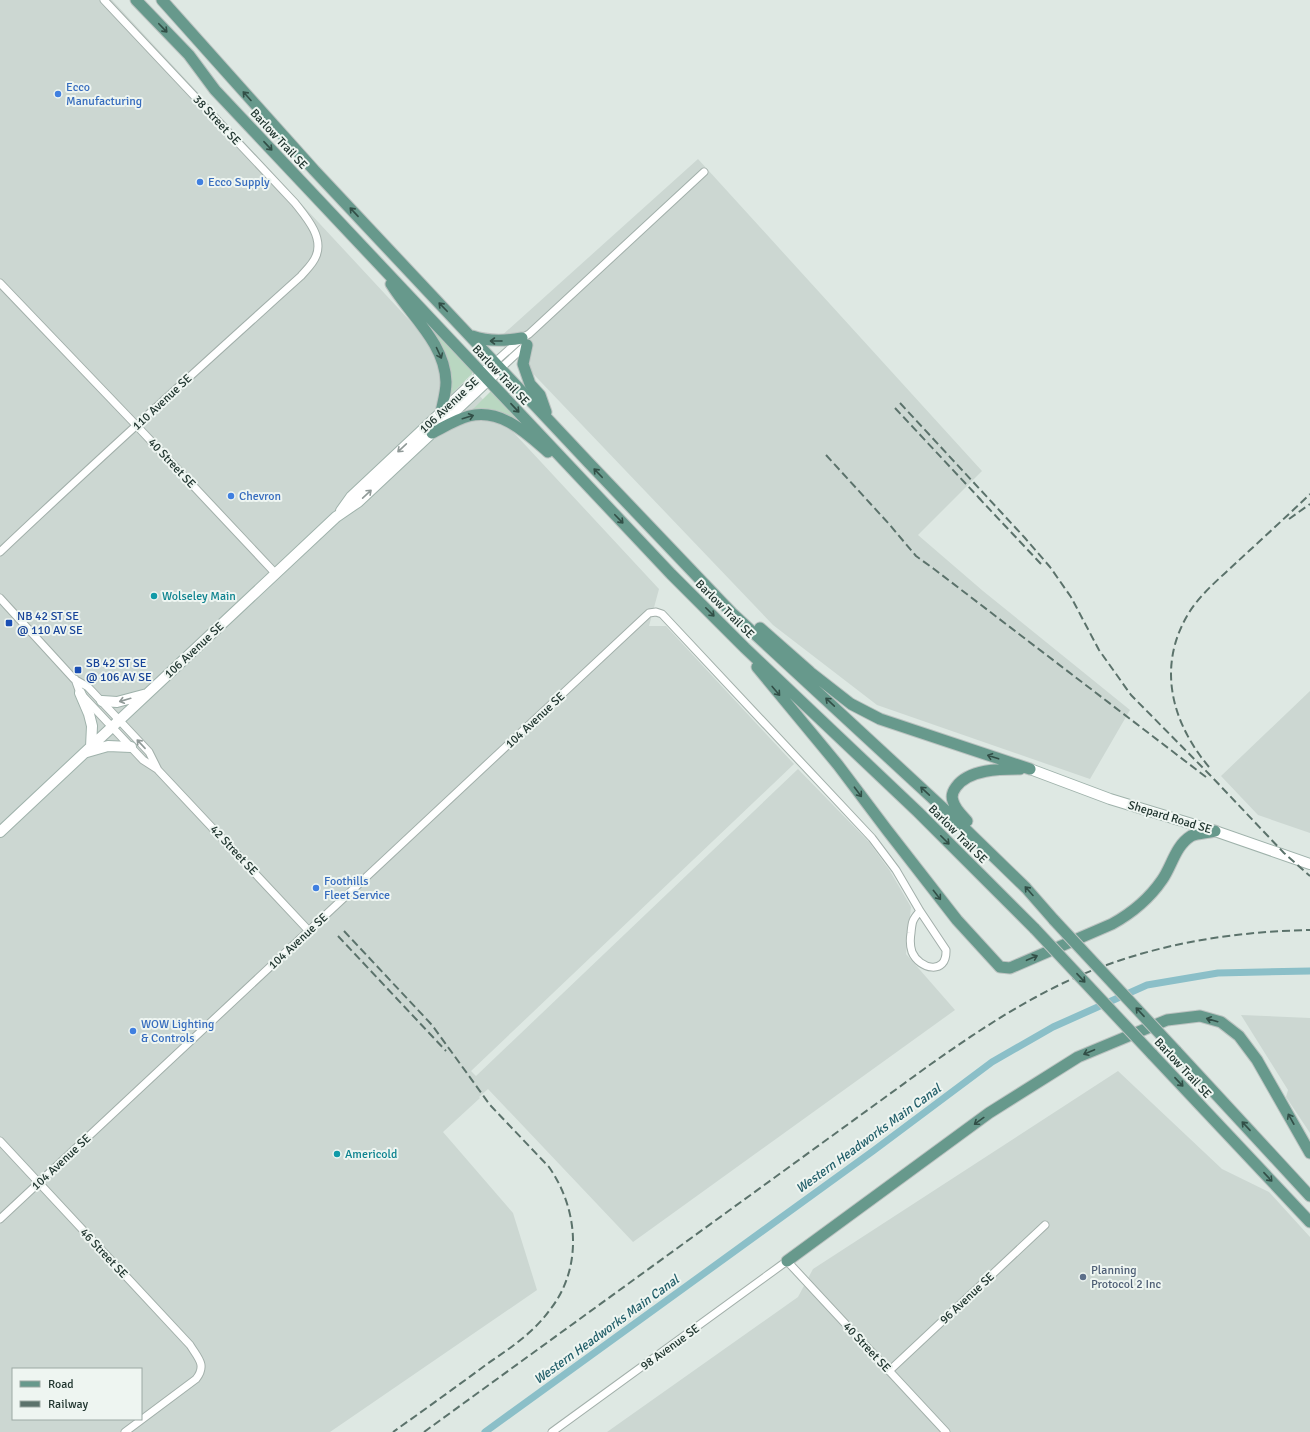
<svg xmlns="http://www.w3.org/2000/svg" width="1310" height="1432" font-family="Signika,sans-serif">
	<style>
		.built { fill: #ccd7d2; fill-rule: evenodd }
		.green { fill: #b9d7c1 }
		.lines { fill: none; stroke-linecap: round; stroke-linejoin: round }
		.canal { stroke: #8bbfc8; stroke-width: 7 }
		.street-casing { stroke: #a2afaa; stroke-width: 9 }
		.secondary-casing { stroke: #9fb2ab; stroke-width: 12 }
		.primary-casing { stroke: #bcc3c1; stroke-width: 13 }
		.street { stroke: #fff; stroke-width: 7 }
		.secondary { stroke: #fff; stroke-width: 10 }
		.primary { stroke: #67998c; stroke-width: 11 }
		.rail { stroke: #5b726b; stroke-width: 2; stroke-dasharray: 8 4; stroke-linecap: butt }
		.primary-bridge-casing { stroke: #bcc3c1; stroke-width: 13; stroke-linecap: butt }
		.primary-bridge { stroke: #67998c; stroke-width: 11 }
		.oneway { stroke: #324f47 }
		.oneway2 { stroke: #909a98 }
		.shop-dot { fill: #3f7fe0; stroke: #eef5f1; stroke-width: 1.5 }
		.culture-dot { fill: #0f9aa8; stroke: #eef5f1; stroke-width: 1.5 }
		.transit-dot { fill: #1a4fb4; stroke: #eef5f1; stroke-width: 1.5 }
		.service-dot { fill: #5c6f8a; stroke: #eef5f1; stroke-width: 1.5 }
		.labels { text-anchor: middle; stroke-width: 4; stroke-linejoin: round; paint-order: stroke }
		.shop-label { font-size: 12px; fill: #366cbe; stroke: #eef5f1; text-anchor: start }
		.street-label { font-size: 12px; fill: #213630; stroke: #eef5f1 }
		.culture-label { font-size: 12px; fill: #0d838f; stroke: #eef5f1; text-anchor: start }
		.transit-label { font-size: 12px; fill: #164399; stroke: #eef5f1; text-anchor: start }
		.service-label { font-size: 12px; fill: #4e5e75; stroke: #eef5f1; text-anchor: start }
		.water-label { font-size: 13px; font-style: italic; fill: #225f6a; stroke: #eef5f1 }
	</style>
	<rect width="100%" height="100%" fill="#dee8e3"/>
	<path class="built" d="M0,0H112L659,589L649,626H666L794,764L471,1071L476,1076L798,769L869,842L890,871L911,907L906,954L955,1010L633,1242L488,1089L479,1097L480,1098L443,1132L513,1213L537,1290L330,1432H0ZM13,1369H141V1419H13Z
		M698,159L982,471L918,535L983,591L1130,710L1090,779L877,705L773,625L499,338Z
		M1310,691V833L1258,815L1221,776Z
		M1241,1015L1310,1018V1133L1286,1097L1288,1090Z
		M1118,1071L1222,1169L1269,1192L1310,1237V1432H607L798,1297L813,1269Z"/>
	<path class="green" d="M435,331L473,370L472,374L450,395L448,394L433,333Z
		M491,391L523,421L521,424L470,412Z"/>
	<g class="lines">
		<path class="canal" d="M485,1432L873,1151L992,1062L1053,1027L1147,985L1218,973L1310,971"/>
		<defs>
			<path id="street" d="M0,283L136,425L276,574
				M495,362L522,338L529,334L704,172
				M501,368L527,344
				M0,552C99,458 200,367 301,276C306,270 313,264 316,256C324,237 306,217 295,203L104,0
				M0,598L74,679L88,687L120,721L149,752L158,770L309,931
				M75,679L80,693L143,760L157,769
				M0,1141L190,1345C198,1358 207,1365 196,1379L125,1432
				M0,1219L649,613L656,612L662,614L872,838L896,870L920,911L946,950C947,976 919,969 912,952C910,946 910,939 911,933C912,922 912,920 920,911
				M889,1371L1045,1225
				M552,1432L787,1261L946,1432"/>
			<path id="secondary" d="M341,511L351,497L495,362
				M80,693L89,714L92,726L91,747
				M102,701L117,702L147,694
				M87,752L108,746L131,747
				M1030,769L1110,799L1215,831L1310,864
				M0,832L336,517L358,502L501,368"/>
			<path id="primary" d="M136,0L189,55L215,90L671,574L745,648L918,812L1035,929
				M162,0L314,170L589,463L732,613L957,821L1026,888L1054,920
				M391,284C410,315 445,343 446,382C446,392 443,402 441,412
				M472,336C489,342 505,341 522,338
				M527,345L523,364L530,384L540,395L546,412
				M432,433C444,427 457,419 469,416C501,408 526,433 548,452
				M760,628L810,672L851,704L880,719L1030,769
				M757,667L838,765L887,830L957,920L1000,967L1010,968L1112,924C1132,913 1149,899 1162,880C1172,866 1175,846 1191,836C1197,833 1208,833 1215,831
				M967,821C962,815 955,809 953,801C951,796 953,791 956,787C969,769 1000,769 1020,769
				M1176,1051L1310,1196
				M1152,1054L1310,1222
				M787,1261L989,1113L1078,1057L1167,1020L1200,1016L1221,1022L1239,1036L1257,1060L1310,1153"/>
		</defs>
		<use href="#street" class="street-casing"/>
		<use href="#secondary" class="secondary-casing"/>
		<use href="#primary" class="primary-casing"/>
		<use href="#street" class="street"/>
		<use href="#secondary" class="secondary"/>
		<use href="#primary" class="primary"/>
		<path class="rail" d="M900,403L1025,538L1050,567L1071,597L1099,650L1131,695L1210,775L1284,853L1310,876
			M895,408L981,500
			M826,455L889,524L916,556L934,569L1206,777
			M978,497L1041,564
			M1289,519L1310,504
			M1209,767C1172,723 1157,668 1187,616C1199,595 1219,579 1237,562C1261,540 1286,517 1310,494
			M344,931L432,1025L490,1105L549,1167C579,1210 583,1269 549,1311C533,1333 509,1349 487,1364C456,1387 424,1410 393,1432
			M338,936L446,1051
			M424,1432L931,1064C965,1040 999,1017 1036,997C1121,950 1214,932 1310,930"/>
		<defs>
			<path id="primary-bridge" d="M1054,920L1176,1051
				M1035,929L1152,1054"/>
		</defs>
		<use href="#primary-bridge" class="primary-bridge-casing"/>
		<use href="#primary-bridge" class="primary-bridge"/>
	</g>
	<defs><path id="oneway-shaft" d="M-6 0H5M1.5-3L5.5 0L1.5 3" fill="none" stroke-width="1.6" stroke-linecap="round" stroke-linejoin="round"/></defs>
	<g class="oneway">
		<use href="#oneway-shaft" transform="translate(163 28) rotate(46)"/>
		<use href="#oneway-shaft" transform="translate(247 96) rotate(-132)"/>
		<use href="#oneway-shaft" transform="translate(268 146) rotate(47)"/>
		<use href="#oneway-shaft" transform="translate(354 212) rotate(-133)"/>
		<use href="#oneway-shaft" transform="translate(443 307) rotate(-134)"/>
		<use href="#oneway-shaft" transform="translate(496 341) rotate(-180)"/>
		<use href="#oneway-shaft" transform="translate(439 353) rotate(65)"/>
		<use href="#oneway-shaft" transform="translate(515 408) rotate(47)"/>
		<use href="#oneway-shaft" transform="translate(468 417) rotate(-17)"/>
		<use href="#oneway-shaft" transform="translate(598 473) rotate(-134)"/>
		<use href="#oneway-shaft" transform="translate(619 519) rotate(46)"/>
		<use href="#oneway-shaft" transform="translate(710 612) rotate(45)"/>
		<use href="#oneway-shaft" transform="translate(776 691) rotate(50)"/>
		<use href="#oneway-shaft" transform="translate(830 702) rotate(-137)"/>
		<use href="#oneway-shaft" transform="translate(993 757) rotate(-162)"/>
		<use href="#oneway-shaft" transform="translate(925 791) rotate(-137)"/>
		<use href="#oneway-shaft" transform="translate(858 792) rotate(53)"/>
		<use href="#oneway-shaft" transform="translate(945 840) rotate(45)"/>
		<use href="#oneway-shaft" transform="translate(1029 891) rotate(-132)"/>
		<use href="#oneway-shaft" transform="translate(937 895) rotate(52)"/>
		<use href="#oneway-shaft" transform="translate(1032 958) rotate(-23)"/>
		<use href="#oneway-shaft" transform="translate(1081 978) rotate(47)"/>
		<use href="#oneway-shaft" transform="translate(1140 1012) rotate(-133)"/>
		<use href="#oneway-shaft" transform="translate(1212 1020) rotate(-164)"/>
		<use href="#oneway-shaft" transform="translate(1089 1052) rotate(157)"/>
		<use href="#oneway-shaft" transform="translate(1179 1082) rotate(47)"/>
		<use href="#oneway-shaft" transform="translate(1291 1119) rotate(-119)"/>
		<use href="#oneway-shaft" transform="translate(979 1121) rotate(144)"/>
		<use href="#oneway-shaft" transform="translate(1246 1126) rotate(-133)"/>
		<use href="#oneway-shaft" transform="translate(1268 1177) rotate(47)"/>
	</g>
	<g class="oneway2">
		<use href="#oneway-shaft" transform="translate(402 448) rotate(137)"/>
		<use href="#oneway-shaft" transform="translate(367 494) rotate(-43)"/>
		<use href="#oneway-shaft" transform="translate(125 700) rotate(164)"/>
		<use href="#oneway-shaft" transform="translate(141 744) rotate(-133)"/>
	</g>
	<g class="shop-dot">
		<circle cx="58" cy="94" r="4"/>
		<circle cx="200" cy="182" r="4"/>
		<circle cx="231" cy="496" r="4"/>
		<circle cx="316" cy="888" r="4"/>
		<circle cx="133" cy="1031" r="4"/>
	</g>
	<g class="culture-dot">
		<circle cx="154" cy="596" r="4"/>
		<circle cx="337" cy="1154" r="4"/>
	</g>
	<g class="transit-dot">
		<rect x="5" y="619" width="8" height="8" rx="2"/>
		<rect x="74" y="666" width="8" height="8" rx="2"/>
	</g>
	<circle class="service-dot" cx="1083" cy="1277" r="4"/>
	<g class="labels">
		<g class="shop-label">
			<text x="66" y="91">Ecco<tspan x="66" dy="14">Manufacturing</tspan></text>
			<text x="208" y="186">Ecco Supply</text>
			<text x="239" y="500">Chevron</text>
			<text x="324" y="885">Foothills<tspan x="324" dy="14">Fleet Service</tspan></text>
			<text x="141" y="1028">WOW Lighting<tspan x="141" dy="14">&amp; Controls</tspan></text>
		</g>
		<g class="street-label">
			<text transform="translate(217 120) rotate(47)" y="4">38 Street SE</text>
			<text transform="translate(279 139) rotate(47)" y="4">Barlow Trail SE</text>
			<text transform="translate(501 375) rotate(47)" y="4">Barlow Trail SE</text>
			<text transform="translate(162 402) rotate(-43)" y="4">110 Avenue SE</text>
			<text transform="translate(449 405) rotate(-43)" y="4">106 Avenue SE</text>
			<text transform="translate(172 463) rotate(47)" y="4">40 Street SE</text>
			<text transform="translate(725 609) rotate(45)" y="4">Barlow Trail SE</text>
			<text transform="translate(194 650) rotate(-43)" y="4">106 Avenue SE</text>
			<text transform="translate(535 720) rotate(-43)" y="4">104 Avenue SE</text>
			<text transform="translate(1170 817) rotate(17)" y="4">Shepard Road SE</text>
			<text transform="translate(958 834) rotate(45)" y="4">Barlow Trail SE</text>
			<text transform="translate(234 850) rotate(47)" y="4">42 Street SE</text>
			<text transform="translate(298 941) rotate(-43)" y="4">104 Avenue SE</text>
			<text transform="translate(1183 1068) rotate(47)" y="4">Barlow Trail SE</text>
			<text transform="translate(61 1162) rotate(-43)" y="4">104 Avenue SE</text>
			<text transform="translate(104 1253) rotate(47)" y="4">46 Street SE</text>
			<text transform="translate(967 1298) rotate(-43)" y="4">96 Avenue SE</text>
			<text transform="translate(670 1347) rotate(-36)" y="4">98 Avenue SE</text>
			<text transform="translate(867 1347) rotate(47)" y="4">40 Street SE</text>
		</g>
		<g class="culture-label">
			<text x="162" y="600">Wolseley Main</text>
			<text x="345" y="1158">Americold</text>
		</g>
		<g class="transit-label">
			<text x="17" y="620">NB 42 ST SE<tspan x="17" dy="14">@ 110 AV SE</tspan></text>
			<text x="86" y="667">SB 42 ST SE<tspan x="86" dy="14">@ 106 AV SE</tspan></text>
		</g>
		<g class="service-label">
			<text x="1091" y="1274">Planning<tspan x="1091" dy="14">Protocol 2 Inc</tspan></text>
		</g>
		<g class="water-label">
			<text transform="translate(868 1138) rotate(-36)" y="5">Western Headworks Main Canal</text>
			<text transform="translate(606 1329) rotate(-36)" y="5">Western Headworks Main Canal</text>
		</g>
	</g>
	<rect x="12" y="1368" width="130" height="52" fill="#eef5f1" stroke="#9ca9a4"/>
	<rect x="20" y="1381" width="20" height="6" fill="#67998c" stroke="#9ca9a4"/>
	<text x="48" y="1388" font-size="12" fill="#213630">Road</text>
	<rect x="20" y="1401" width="20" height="6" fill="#5b726b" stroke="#9ca9a4"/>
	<text x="48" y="1408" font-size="12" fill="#213630">Railway</text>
</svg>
